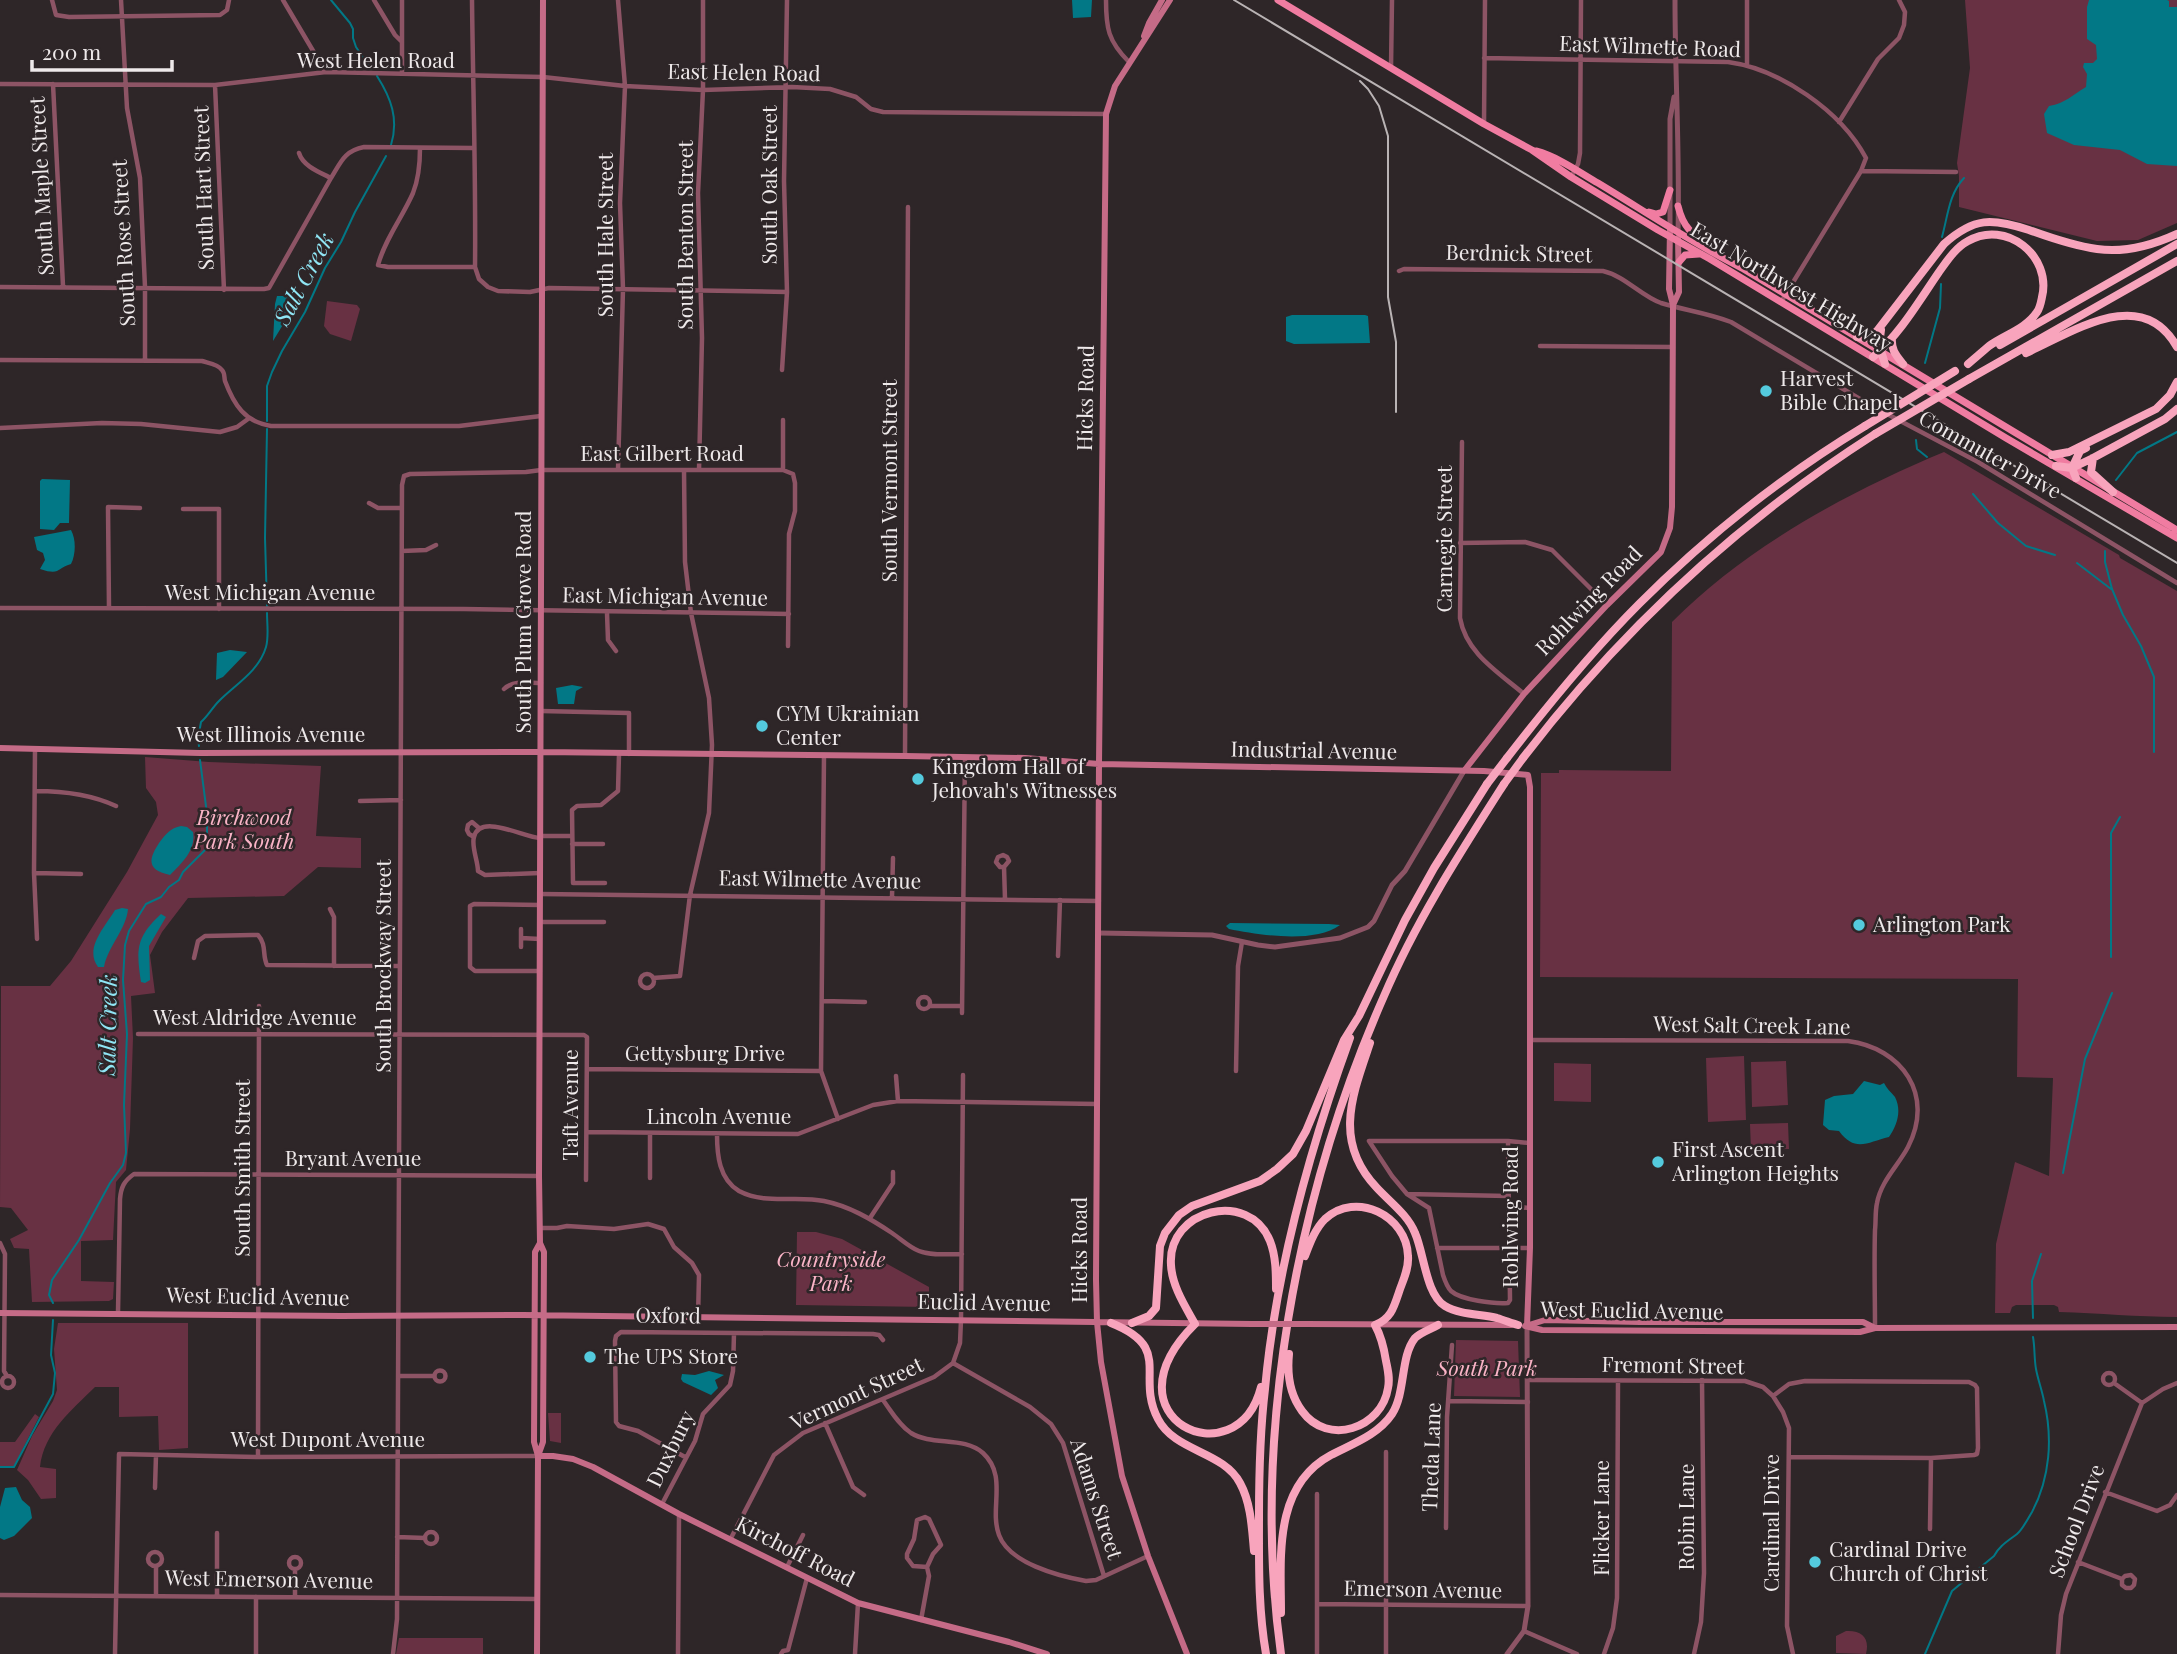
<svg xmlns="http://www.w3.org/2000/svg" width="2177" height="1654" font-family="'Playfair Display',serif">
	<style>
		.green { fill: #683143 }
		.water { fill: #027886 }
		.lines { fill: none; stroke-linecap: round; stroke-linejoin: round }
		.stream { stroke: #027886; stroke-width: 2 }
		.minor { stroke: #8d5465; stroke-width: 4.5 }
		.tertiary { stroke: #8d5465; stroke-width: 5 }
		.secondary { stroke: #c56b87; stroke-width: 6 }
		.primary { stroke: #f07ca1; stroke-width: 7 }
		.motorway { stroke: #f8a4bc; stroke-width: 8 }
		.rail { stroke: #b9b3b4; stroke-width: 2 }
		.secondary-bridge { stroke: #c56b87; stroke-width: 6 }
		.motorway-bridge { stroke: #f8a4bc; stroke-width: 8 }
		.poi-dot { fill: #54cadd; stroke: #2e2628; stroke-width: 2.5 }
		.labels { text-anchor: middle; stroke-width: 5; stroke-linejoin: round; paint-order: stroke }
		.street-label { font-size: 21px; fill: #eee9ea; stroke: #2e2628 }
		.poi-label { font-size: 21px; fill: #eee9ea; stroke: #2e2628; text-anchor: start }
		.park-label { font-size: 21px; font-style: italic; fill: #fbb4c7; stroke: #2e2628 }
		.water-label { font-size: 23px; font-style: italic; fill: #90e6f5; stroke: #2e2628 }
	</style>
	<rect width="100%" height="100%" fill="#2e2628"/>
	<path class="green" d="M1965,0H2177V223L2138,240L2097,241L1959,207V176L1957,163L1970,68Z
		M327,301L357,305L360,309L351,341L330,334L324,326Z
		M1944,452L2119,555L2120,558L2177,591V1317C2138,1317 2099,1313 2059,1312L2058,1307L2054,1305H2016L2012,1307L2010,1313H1995L1996,1244L2015,1162L2049,1176L2053,1078L2017,1077L2018,979L1540,977L1541,773H1559V770L1671,771L1672,622C1746,547 1848,492 1944,452Z
		M145,757L209,762L321,766L316,836L361,838V868L318,867L284,896L188,898L162,932L150,955L155,993L131,996L133,1038L130,1129L126,1170L116,1182L113,1240L81,1241V1281L114,1282L113,1299L109,1301L32,1302L29,1249L14,1248L10,1239L28,1230L11,1208L0,1207L1,986H50L71,961L127,872L158,815L156,802L146,788Z
		M1744,1056L1746,1120L1708,1122L1706,1058Z
		M1786,1061L1788,1105L1752,1107L1751,1062Z
		M1554,1063L1591,1064V1102L1554,1101Z
		M1788,1123L1789,1149L1751,1150L1750,1124Z
		M797,1232H816L842,1239L929,1287V1307L796,1305Z
		M58,1323H188V1448L159,1450L158,1416L119,1417V1387H95C72,1410 44,1432 40,1467L56,1469V1498L41,1499L28,1480L17,1470L32,1436L53,1401L57,1390L54,1349Z
		M1456,1340L1518,1341L1520,1397L1454,1396Z
		M548,1413H561V1443L550,1441Z
		M35,1414L39,1417L14,1466H0V1442H15Z
		M1846,1631C1862,1630 1870,1638 1866,1654L1836,1653V1636Z
		M399,1638H483V1654H396Z"/>
	<path class="water" d="M1072,0H1092L1091,17L1073,18Z
		M2089,0H2167L2169,1V7H2177V166L2147,164L2120,150L2074,145L2047,133L2044,114L2049,106C2066,103 2072,95 2086,87L2087,74L2083,67L2084,63H2093L2097,59L2096,45L2087,39V7Z
		M277,296H294L284,323L273,341L275,304Z
		M1292,315H1365L1368,316L1370,343L1294,344L1286,341V317Z
		M42,479L70,480L69,523H60L54,530L40,529V481Z
		M71,530C76,539 76,554 71,564C56,568 61,576 40,569L45,560L43,553L37,550L34,537Z
		M230,650L247,652L223,677L216,680L217,653Z
		M572,685L583,687L576,691L574,704H558L556,688Z
		M181,826L187,827L193,832C196,850 182,863 170,875C147,870 148,860 159,843C166,834 170,828 181,826Z
		M122,908L128,909C126,930 108,946 104,967H98C84,948 105,927 115,910Z
		M161,914L166,917L149,946L150,980L145,983L141,982C136,950 136,937 161,914Z
		M1230,923L1329,924L1340,925C1314,944 1259,935 1229,929L1226,926Z
		M1864,1081L1880,1085L1884,1083C1887,1089 1891,1092 1895,1097C1902,1111 1897,1125 1889,1137C1868,1142 1855,1153 1839,1131L1829,1130L1823,1125L1825,1100L1834,1096L1853,1094Z
		M709,1371L724,1375L715,1380L718,1388L711,1395L683,1382L681,1379L682,1374L695,1375Z
		M16,1487L22,1500L30,1507L32,1518L14,1536L4,1540L0,1538V1507L5,1488Z"/>
	<g class="lines">
		<path class="stream" d="M331,0L350,23L353,29V38L356,47L371,69
			M377,76C391,98 399,119 391,145
			M1942,237C1948,215 1949,194 1964,178
			M1925,363L1940,308L1941,284
			M267,421V386L272,372L282,351L305,312L325,268L341,242L355,212L386,156
			M267,429L265,538L267,606
			M1916,440L1917,449L1927,457
			M2116,480L2137,453L2177,432
			M1973,494L1998,523L2026,546L2055,555
			M2105,551V562L2112,589L2123,615L2141,646L2154,677V752
			M2077,563L2111,589
			M199,746L198,739L201,722C208,716 212,708 219,701C236,684 259,671 266,647C269,637 267,624 267,613
			M2111,957V833L2120,817
			M2063,1173L2085,1059L2112,993
			M53,1303L49,1295L52,1280L79,1240L110,1183L123,1165L126,1153L124,1105L127,1034L123,980L125,945L129,931L146,904L161,897L169,887L179,880L183,872L207,848V814L200,760
			M2033,1318L2032,1281L2041,1254
			M0,1467H14L53,1394L55,1373L51,1355L53,1320
			M1925,1654L1952,1591L1994,1556C1999,1546 2008,1541 2017,1534C2022,1530 2028,1519 2032,1512C2050,1478 2053,1438 2044,1401C2042,1390 2038,1380 2036,1369C2034,1358 2035,1348 2033,1337"/>
		<path class="minor" d="M52,0L56,15L69,17L220,15L227,10L229,0
			M121,0L127,108L140,178L145,287V360
			M283,0L325,71
			M374,0L395,35L402,42
			M472,0C473,89 476,178 475,267L479,279L488,287L498,291L530,292L549,288L787,292
			M1106,0C1106,28 1108,41 1129,62
			M1747,0V65
			M1484,58L1728,62C1780,69 1841,111 1866,158L1861,171L1781,302
			M1391,68L1392,0
			M402,73V0
			M0,84L215,85L326,72L543,77L625,86L703,90L792,87L830,89L856,97L871,109L883,112L1106,114
			M53,84L63,286
			M215,85L224,290
			M1839,122L1878,59L1899,38L1904,25L1905,12L1899,0
			M1484,124L1485,0
			M420,148C420,164 419,178 413,193C402,218 385,239 378,265L388,267H475
			M299,153C303,166 319,172 331,178
			M1861,171L1956,172
			M1571,177L1578,164L1580,153L1581,0
			M1399,271L1404,269L1603,271C1625,276 1641,296 1661,303C1684,310 1708,313 1731,322L1870,405L1978,462L2177,583
			M0,287L264,289L269,288L331,178C341,162 344,151 364,147L473,148
			M1540,346L1673,347
			M0,360L202,361C208,363 218,364 222,370C225,373 224,377 225,381C234,405 245,422 271,426H459L541,416
			M782,370L787,292L784,181L787,0
			M783,420V470L793,474L795,483V511L789,534L788,646
			M0,428L102,423L141,424L220,432L237,427L248,419
			M1462,442L1460,618C1466,653 1498,672 1524,694
			M618,470L623,289L620,203L625,86L618,0
			M699,470L702,338L698,193L703,90V0
			M369,503L378,508H402
			M183,509H219V609
			M1460,543L1525,542L1552,550L1607,605
			M402,551L426,550L436,545
			M0,608L464,609L789,614
			M109,608L108,507L140,508
			M607,613L608,640L616,651
			M504,689C513,680 528,683 541,683
			M541,711L629,713V754
			M35,749L34,873L37,939
			M824,755L821,1071L838,1119
			M905,756L908,207
			M36,791C64,791 90,794 116,806
			M360,801L401,800
			M540,836H572
			M474,837L469,834L467,830L468,825L472,822L479,828
			M572,844H603
			M1004,867H1000L996,862L998,857L1003,855L1007,857L1009,861L1004,867L1005,899
			M34,873L81,874
			M540,873L485,875L478,871C478,861 471,846 474,837C480,813 523,837 540,838
			M605,883H573L572,810L577,806L601,805L618,791L619,754
			M540,894L1099,901
			M892,897L893,858
			M540,905L474,904L470,906V967L475,971H540
			M330,909L334,917V966
			M540,922H604
			M521,929V938L540,939
			M521,938V947
			M1058,956L1060,900
			M194,958L198,941L205,936L252,935H258C267,945 262,955 267,965L399,966
			M640 981a7 7 0 1 1 14 0a7 7 0 1 1-14 0Z
			M653,978L680,976L690,895L709,813L712,745L709,698L691,613L685,562L684,470
			M918 1003a6 6 0 1 1 12 0a6 6 0 1 1-12 0Z
			M823,1001L865,1002
			M930,1006H962
			M962,1013L965,757
			M138,1034L584,1035L587,1037L586,1180
			M1530,1040L1848,1041C1902,1048 1935,1095 1908,1147C1898,1166 1881,1181 1877,1203C1875,1212 1876,1222 1875,1230C1874,1263 1875,1295 1875,1328
			M587,1069L821,1071
			M1236,1071L1238,966L1242,942
			M896,1076L898,1101
			M587,1132L798,1134L873,1105L898,1101L1097,1104
			M717,1134C717,1155 719,1179 739,1191C765,1205 797,1195 824,1201C849,1206 871,1219 892,1233C901,1239 909,1247 919,1251C932,1256 948,1254 962,1254
			M1369,1141L1392,1176L1407,1194L1508,1196
			M1370,1141H1508L1529,1143
			M650,1178V1133
			M1407,1194L1429,1208L1443,1275C1445,1281 1447,1287 1451,1291C1461,1300 1494,1304 1508,1303L1510,1300L1508,1141
			M1509,1206L1530,1208
			M870,1218L893,1183V1172
			M540,1228H557L567,1226L614,1229L648,1224L664,1229L674,1247L692,1263L699,1275L698,1318
			M0,1243L5,1254L4,1371L7,1376
			M1437,1248H1530
			M118,1313L120,1199C121,1187 124,1181 134,1174L539,1176
			M953,1363L1030,1407L1051,1424L1063,1443L1104,1576
			M434.5 1376a5.5 5.5 0 1 1 11 0a5.5 5.5 0 1 1-11 0Z
			M2103 1379a6 6 0 1 1 12 0a6 6 0 1 1-12 0Z
			M2 1382a6 6 0 1 1 12 0a6 6 0 1 1-12 0Z
			M398,1376H434
			M1528,1380L1745,1381L1763,1387L1773,1396L1789,1384L1805,1381L1969,1382L1975,1385L1977,1388L1978,1448L1977,1454L1974,1455L1931,1458L1789,1457
			M2114,1383L2142,1403
			M1773,1396L1783,1412L1789,1428L1787,1626L1793,1654
			M883,1400C891,1411 899,1425 911,1433C932,1446 964,1436 983,1453C1008,1476 989,1508 999,1535C1009,1563 1058,1576 1086,1581L1096,1580L1148,1556
			M1450,1401L1528,1402
			M825,1423L853,1487L864,1495
			M258,1456L259,1006
			M685,1457L638,1431L619,1426L616,1422L615,1341L616,1336L621,1332L873,1334L879,1335L883,1340
			M155,1488L156,1455
			M2105,1492L2157,1511L2170,1505L2177,1495
			M662,1504L695,1441L703,1414L730,1385L733,1371L734,1333
			M1446,1528L1447,1417L1452,1345
			M1930,1529L1931,1458
			M425 1538a6 6 0 1 1 12 0a6 6 0 1 1-12 0Z
			M397,1537L425,1538
			M731,1538L774,1455L803,1433L934,1377L953,1363L960,1343L961,1320L963,1075
			M148 1559a7 7 0 1 1 14 0a7 7 0 1 1-14 0Z
			M289 1563a6 6 0 1 1 12 0a6 6 0 1 1-12 0Z
			M2078,1562L2122,1579L2125,1576L2131,1575L2135,1579L2134,1585L2131,1588H2126L2122,1585V1579
			M787,1567L803,1535
			M295,1569V1597
			M0,1595L537,1599
			M156,1595V1566
			M217,1596V1533
			M1317,1604L1528,1606
			M921,1620L929,1576L927,1567L933,1554L941,1545L929,1519L925,1517L917,1520L914,1539L907,1554V1558L913,1566L927,1567
			M1524,1631L1577,1654
			M115,1654L119,1454L258,1457L538,1456
			M256,1654V1597
			M393,1654L397,1619L402,485L404,476L410,474L526,472L541,470H783
			M678,1654L679,1515
			M781,1654L783,1651L788,1650L807,1578
			M855,1654L858,1603
			M1317,1654V1494
			M1386,1654V1452
			M1604,1654L1613,1628L1617,1598L1618,1381
			M1694,1654L1701,1622L1704,1573L1702,1380
			M2058,1654L2061,1615L2066,1594L2142,1403L2163,1389L2177,1383"/>
		<path class="tertiary" d="M1675,0C1675,78 1680,155 1678,233
			M1670,228V119L1674,97
			M1099,933L1212,935L1258,945L1275,947L1340,938L1368,927L1374,921L1392,885L1405,871L1464,771
			M1507,1654L1524,1631L1528,1606L1527,1326"/>
		<path class="secondary" d="M1170,0L1115,86L1106,114L1099,764L1096,1280L1097,1322L1101,1362L1122,1476L1148,1556L1187,1654
			M1144,36L1149,23L1162,0
			M1673,305L1679,292L1678,238
			M0,748L200,753L542,752L905,756L1025,758L1099,764L1484,771L1528,775L1530,787V1248L1527,1326
			M1464,771L1524,694L1607,605L1661,552L1670,528L1672,507L1673,305L1669,289L1670,228
			M0,1313L341,1316L523,1315L1252,1324
			M1306,1324L1511,1325
			M1529,1325L1545,1320L1640,1322H1863L1875,1328
			M1525,1326L1542,1330L1860,1332L1875,1328L2177,1327
			M538,1456L543,1442L544,1252L540,1243L539,1176L543,0
			M538,1456H553L573,1459L593,1467L679,1514L858,1603L1009,1642L1047,1654
			M537,1654L538,1456L534,1442L535,1252L540,1243"/>
		<path class="primary" d="M1278,0L1484,124L1532,150L1571,177L1658,230L1710,259L2006,438L2177,538
			M1536,151C1558,157 1579,172 1598,183C1646,212 1692,243 1742,268L2177,530
			M1678,206C1683,227 1692,235 1710,245
			M1649,212L1656,214L1663,212L1670,190
			M1679,262L1685,255L1699,254"/>
		<path class="motorway" d="M1881,330L1879,345L1885,364
			M1857,337L1867,338L1877,331L1944,244C1974,217 1992,218 2029,230C2051,238 2074,246 2097,249C2124,253 2153,245 2177,234
			M1892,338C1891,350 1896,355 1903,364
			M2000,345L2177,244
			M2026,353C2073,332 2142,284 2177,347
			M1873,357C1900,334 1919,301 1939,272C1947,261 1955,248 1968,241C2006,219 2052,256 2042,297C2041,302 2040,308 2037,312C2026,329 2004,335 1989,346C1982,352 1975,358 1968,364
			M1969,379L2177,261
			M2052,455L2069,452L2156,409L2170,395L2177,382
			M2093,458L2091,472L2113,492
			M2056,466L2072,468L2093,458L2165,419L2177,409
			M2076,478L2072,468L2080,451L2086,448
			M1507,758C1548,705 1591,652 1639,604C1706,537 1784,475 1865,426
			M1523,758C1621,630 1739,521 1875,434
			M1370,1043C1352,1096 1333,1142 1377,1188C1390,1202 1408,1215 1415,1233C1424,1253 1426,1295 1445,1306C1460,1315 1481,1314 1497,1318C1504,1320 1511,1323 1518,1325
			M1111,1323C1174,1348 1135,1375 1158,1419C1175,1452 1223,1451 1240,1483C1251,1503 1252,1529 1254,1551
			M1132,1323L1149,1316L1156,1308L1160,1246L1165,1233L1179,1215L1192,1206L1260,1181L1277,1169L1293,1154L1306,1131L1344,1040L1359,1016L1405,920L1434,868L1487,784
			M1289,1354C1287,1374 1290,1395 1302,1411C1328,1447 1382,1428 1388,1388C1390,1379 1388,1370 1386,1361C1384,1348 1381,1336 1375,1325C1391,1319 1394,1307 1399,1292C1403,1280 1409,1269 1408,1256C1407,1216 1356,1190 1325,1219C1315,1229 1310,1243 1305,1256
			M1261,1387C1237,1481 1100,1418 1195,1324C1185,1306 1172,1286 1171,1265C1167,1209 1249,1189 1270,1241C1276,1256 1276,1274 1276,1289
			M1281,1613C1281,1557 1273,1486 1331,1455C1352,1444 1378,1435 1392,1414C1406,1392 1400,1357 1415,1338C1421,1332 1431,1329 1438,1325
			M1266,1654C1258,1608 1259,1563 1259,1516C1259,1474 1260,1431 1265,1389C1276,1269 1309,1151 1350,1038
			M1281,1654C1251,1437 1296,1196 1384,996C1416,921 1460,853 1504,784"/>
		<path class="rail" d="M1234,0L2177,563
			M1360,81L1368,89L1379,106L1388,136V297L1396,342V412"/>
		<path class="secondary-bridge" d="M1252,1324H1306"/>
		<path class="motorway-bridge" d="M1865,426L1955,371
			M1875,434L1969,379
			M1487,784L1507,758
			M1504,784L1523,758"/>
	</g>
	<g class="poi-dot">
		<circle cx="1766" cy="391" r="7"/>
		<circle cx="762" cy="726" r="7"/>
		<circle cx="918" cy="779" r="7"/>
		<circle cx="1859" cy="925" r="7"/>
		<circle cx="1658" cy="1162" r="7"/>
		<circle cx="590" cy="1357" r="7"/>
		<circle cx="1815" cy="1562" r="7"/>
	</g>
	<g class="labels">
		<g class="street-label">
			<text transform="translate(1650 47) rotate(2)" y="7">East Wilmette Road</text>
			<text x="376" y="68">West Helen Road</text>
			<text transform="translate(744 73) rotate(1)" y="7">East Helen Road</text>
			<text transform="translate(770 185) rotate(-90)" y="7">South Oak Street</text>
			<text transform="translate(42 186) rotate(-93)" y="7">South Maple Street</text>
			<text transform="translate(204 188) rotate(-92)" y="7">South Hart Street</text>
			<text transform="translate(606 235) rotate(-90)" y="7">South Hale Street</text>
			<text transform="translate(686 235) rotate(-90)" y="7">South Benton Street</text>
			<text transform="translate(124 243) rotate(-93)" y="7">South Rose Street</text>
			<text transform="translate(1519 254) rotate(1)" y="7">Berdnick Street</text>
			<text transform="translate(1791 287) rotate(31)" y="7">East Northwest Highway</text>
			<text transform="translate(1086 398) rotate(-89)" y="7">Hicks Road</text>
			<text x="662" y="461">East Gilbert Road</text>
			<text transform="translate(1990 455) rotate(29)" y="7">Commuter Drive</text>
			<text transform="translate(890 481) rotate(-90)" y="7">South Vermont Street</text>
			<text transform="translate(1445 539) rotate(-90)" y="7">Carnegie Street</text>
			<text x="270" y="600">West Michigan Avenue</text>
			<text transform="translate(665 597) rotate(1)" y="7">East Michigan Avenue</text>
			<text transform="translate(1589 601) rotate(-46)" y="7">Rohlwing Road</text>
			<text transform="translate(524 622) rotate(-90)" y="7">South Plum Grove Road</text>
			<text x="271" y="742">West Illinois Avenue</text>
			<text transform="translate(1314 751) rotate(1)" y="7">Industrial Avenue</text>
			<text transform="translate(820 880) rotate(1)" y="7">East Wilmette Avenue</text>
			<text transform="translate(384 966) rotate(-90)" y="7">South Brockway Street</text>
			<text x="255" y="1025">West Aldridge Avenue</text>
			<text transform="translate(1752 1026) rotate(1)" y="7">West Salt Creek Lane</text>
			<text x="705" y="1061">Gettysburg Drive</text>
			<text transform="translate(571 1105) rotate(-90)" y="7">Taft Avenue</text>
			<text x="719" y="1124">Lincoln Avenue</text>
			<text x="353" y="1166">Bryant Avenue</text>
			<text transform="translate(243 1168) rotate(-90)" y="7">South Smith Street</text>
			<text transform="translate(1511 1217) rotate(-90)" y="7">Rohlwing Road</text>
			<text transform="translate(1080 1250) rotate(-90)" y="7">Hicks Road</text>
			<text transform="translate(258 1297) rotate(1)" y="7">West Euclid Avenue</text>
			<text transform="translate(984 1303) rotate(1)" y="7">Euclid Avenue</text>
			<text transform="translate(1632 1311) rotate(1)" y="7">West Euclid Avenue</text>
			<text transform="translate(668 1316) rotate(1)" y="7">Oxford</text>
			<text transform="translate(1673 1366) rotate(1)" y="7">Fremont Street</text>
			<text transform="translate(857 1394) rotate(-25)" y="7">Vermont Street</text>
			<text x="328" y="1447">West Dupont Avenue</text>
			<text transform="translate(671 1449) rotate(-64)" y="7">Duxbury</text>
			<text transform="translate(1432 1457) rotate(-88)" y="7">Theda Lane</text>
			<text transform="translate(1096 1499) rotate(72)" y="7">Adams Street</text>
			<text transform="translate(1687 1517) rotate(-90)" y="7">Robin Lane</text>
			<text transform="translate(1602 1518) rotate(-90)" y="7">Flicker Lane</text>
			<text transform="translate(2077 1521) rotate(-69)" y="7">School Drive</text>
			<text transform="translate(1772 1523) rotate(-90)" y="7">Cardinal Drive</text>
			<text transform="translate(795 1552) rotate(27)" y="7">Kirchoff Road</text>
			<text transform="translate(269 1580) rotate(1)" y="7">West Emerson Avenue</text>
			<text transform="translate(1423 1590) rotate(1)" y="7">Emerson Avenue</text>
		</g>
		<g class="poi-label">
			<text x="1780" y="386">Harvest<tspan x="1780" dy="24">Bible Chapel</tspan></text>
			<text x="776" y="721">CYM Ukrainian<tspan x="776" dy="24">Center</tspan></text>
			<text x="932" y="774">Kingdom Hall of<tspan x="932" dy="24">Jehovah's Witnesses</tspan></text>
			<text x="1873" y="932">Arlington Park</text>
			<text x="1672" y="1157">First Ascent<tspan x="1672" dy="24">Arlington Heights</tspan></text>
			<text x="604" y="1364">The UPS Store</text>
			<text x="1829" y="1557">Cardinal Drive<tspan x="1829" dy="24">Church of Christ</tspan></text>
		</g>
		<g class="park-label">
			<text x="244" y="825">Birchwood<tspan x="244" dy="24">Park South</tspan></text>
			<text x="831" y="1267">Countryside<tspan x="831" dy="24">Park</tspan></text>
			<text x="1487" y="1376">South Park</text>
		</g>
		<g class="water-label">
			<text transform="translate(304 279) rotate(-62)" y="8">Salt Creek</text>
			<text transform="translate(108 1025) rotate(-89)" y="8">Salt Creek</text>
		</g>
	</g>
	<path d="M32 60v10h140v-10" fill="none" stroke="#eee9ea" stroke-width="3.5"/>
	<text x="42" y="60" font-size="21" fill="#eee9ea" stroke="#2e2628" stroke-width="5" paint-order="stroke">200 m</text>
</svg>
